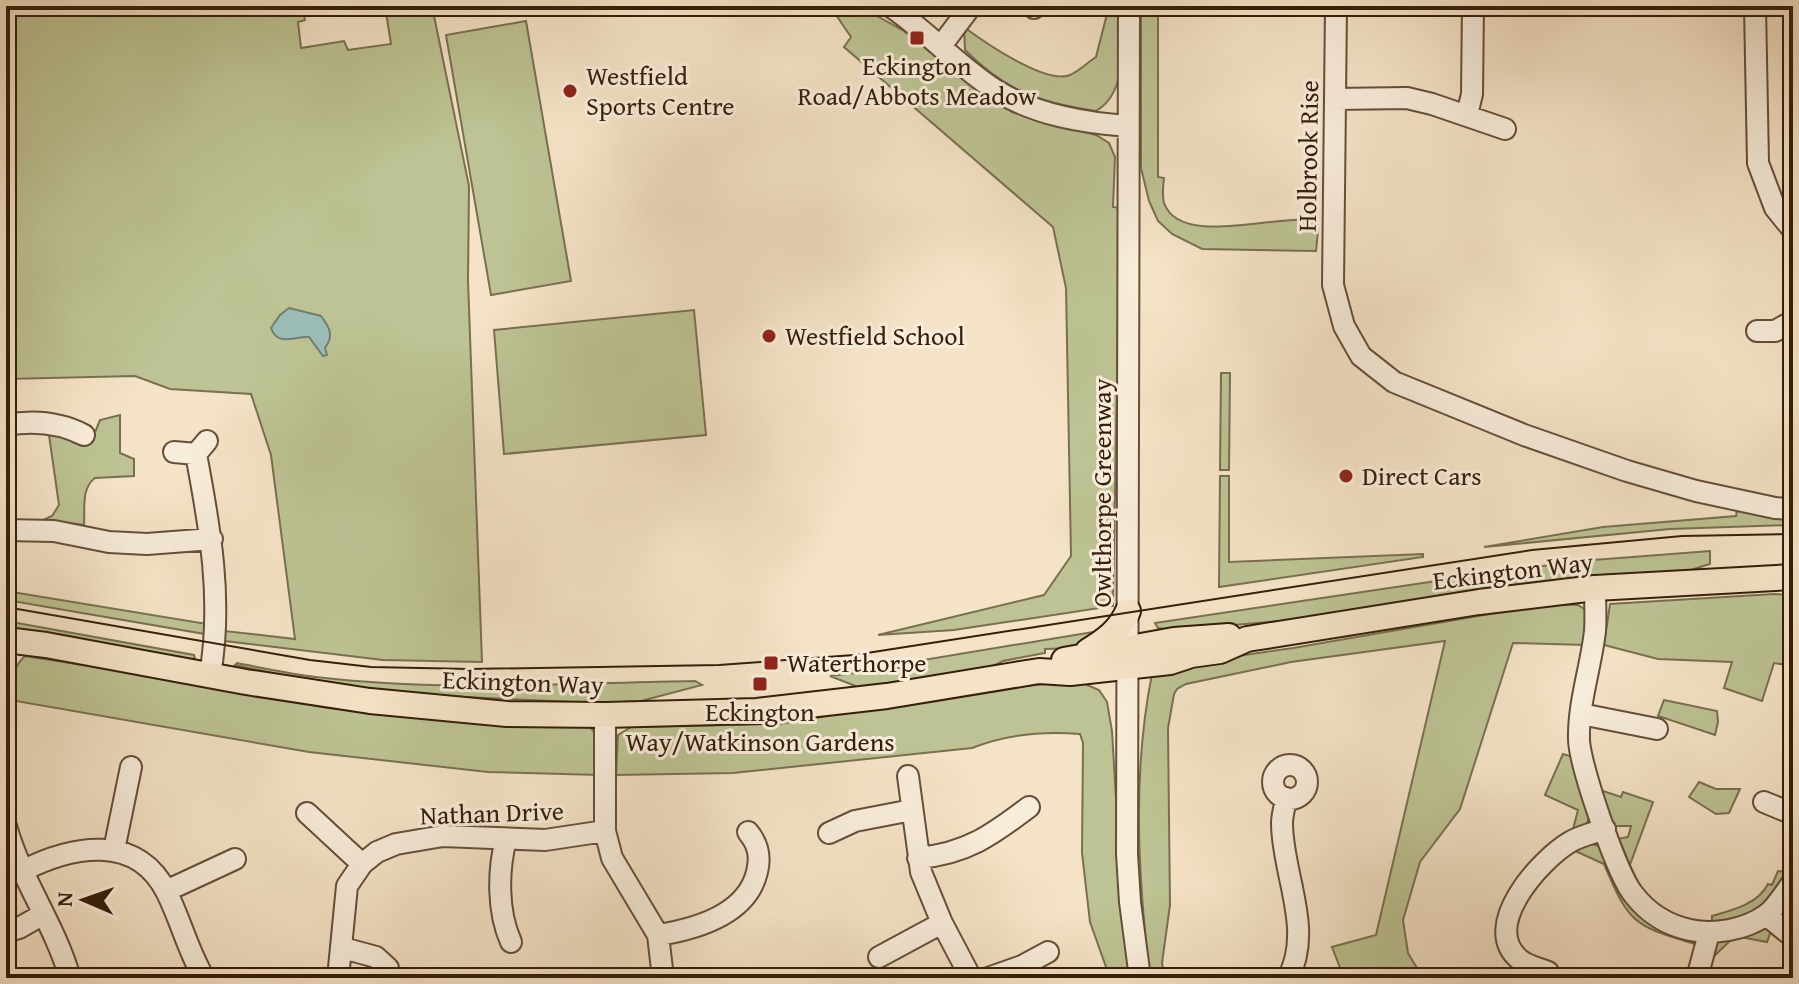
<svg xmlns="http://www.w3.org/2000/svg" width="1799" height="984" font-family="'Gentium Book Plus',serif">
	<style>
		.green { fill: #bdc394; stroke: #79704f; stroke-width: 2 }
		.water { fill: #9cbeb7; stroke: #737e72; stroke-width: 2 }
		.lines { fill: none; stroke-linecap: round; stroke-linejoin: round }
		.minor-casing { stroke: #654f39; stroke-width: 24 }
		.major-casing { stroke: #351e0a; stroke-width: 28 }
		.minor { stroke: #f8eddb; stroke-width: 20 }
		.major { stroke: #f5e3c7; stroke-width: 24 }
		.tram { stroke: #351e0a; stroke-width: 2 }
		.poi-dot { fill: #8f2418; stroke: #f8eddb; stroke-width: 3 }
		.labels { text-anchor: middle; stroke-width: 6; stroke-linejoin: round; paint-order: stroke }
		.poi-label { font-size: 26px; fill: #351e0a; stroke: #f8eddb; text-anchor: start }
		.street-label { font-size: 26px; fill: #351e0a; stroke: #f8eddb }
	</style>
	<rect width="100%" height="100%" fill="#f5e3c7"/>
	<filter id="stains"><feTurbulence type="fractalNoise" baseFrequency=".0025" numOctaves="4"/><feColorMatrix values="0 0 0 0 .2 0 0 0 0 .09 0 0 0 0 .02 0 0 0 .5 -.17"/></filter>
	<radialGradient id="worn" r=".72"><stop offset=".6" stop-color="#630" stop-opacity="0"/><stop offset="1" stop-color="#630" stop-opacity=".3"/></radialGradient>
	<path class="green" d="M68,6H302L305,20L298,22L301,48L344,41L348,50L391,44L385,6H432L469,186L468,281L482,662L383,660L225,641V631L295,639L271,455L251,394L170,389L135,376L6,379V12Z
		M830,6H859L904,31L1012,112L1096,135L1109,143L1115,157L1113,207L1120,208L1113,606L954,630L878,635L1044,595L1071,556L1066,288L1053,227L844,47L851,37Z
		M1109,6H1120C1120,41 1130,91 1096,111C1038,102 1007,92 965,50L964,27C984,42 1046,85 1070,75C1079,71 1088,62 1096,57Z
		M1141,6H1158V177L1164,178C1163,186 1162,195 1164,203C1180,248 1278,214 1313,220L1318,231L1316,251L1202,249L1172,234L1158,221L1149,201L1141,168Z
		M526,21L571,281L491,295L446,35Z
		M694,310L706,435L504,454L494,330Z
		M1221,373H1230L1229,470H1220Z
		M120,415V453L134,459V476L95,478C81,488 85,509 84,525L43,520L52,516L59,505L48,428L65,429L91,442L100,420Z
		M1220,476H1229V562L1423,554V557L1219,587Z
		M1737,510L1791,519V525L1670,529L1484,547L1603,527L1736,516Z
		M1710,551V564L1684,572L1304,619L1173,630L1158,628L1155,623L1517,569L1593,560Z
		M6,591L207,624L205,634L6,600Z
		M1774,594L1793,595V666L1774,663L1762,701L1724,688L1732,662L1658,659L1604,645L1610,604Z
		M1548,604L1578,605L1586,610V645L1513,643L1460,809L1420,862L1403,920L1408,953L1423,978H1344L1332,947L1376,935L1445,641L1291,662L1186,684L1177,689L1174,694L1168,728L1170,905L1162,963L1165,978H1150C1138,877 1132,774 1152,674L1163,667L1293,648Z
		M6,621L194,655L195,658L186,660L69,636L6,627Z
		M1099,631L1080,648L1045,649V653L1003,661L977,674L868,691L830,676L905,667V663Z
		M25,656L192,682L328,708L446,718L587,724L599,737V775L488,772L309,752L10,700C11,682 11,669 25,656Z
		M237,663C263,668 290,674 316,677C441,692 570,683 695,681L702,685L641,701L597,703L418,695L313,682L235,665Z
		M1078,681L1099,690L1107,702L1112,731L1121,884L1131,978H1110L1090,922L1082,853L1083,743L1080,734C1044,731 1005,735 972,748L733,773L616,775L618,735L631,727L779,724L991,689Z
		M1664,700L1717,711L1718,722L1715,735L1658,716Z
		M1563,754L1573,757L1590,812L1587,825L1572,833L1578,810L1545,795Z
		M1699,782L1716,789H1740L1729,813L1716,814L1689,797Z
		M1600,790L1621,797L1623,792L1653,802L1628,870L1618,839L1628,837L1631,826H1612Z
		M1589,843L1602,847L1619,886L1695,944C1633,925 1630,925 1604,864L1573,850Z
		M1793,850V910L1788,924L1772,928L1767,942L1735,936L1710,960L1712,916C1733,910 1758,904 1768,884L1772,885L1778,871L1786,872Z"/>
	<path class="water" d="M289,308L321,316C330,328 334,336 325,348L327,355L323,356L309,337C294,336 278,347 271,328L280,315Z"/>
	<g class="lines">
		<defs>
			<path id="minor" d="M890,6C928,32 959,67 997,91C1036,115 1083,123 1128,126
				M1034,6V8
				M1129,6L1127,854L1130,902L1140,978
				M1336,6L1333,285L1344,326L1361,356L1394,382L1524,435L1627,471L1696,491L1775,508L1793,509
				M1755,6L1758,163L1775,208L1793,230
				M941,46L971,6
				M1335,99L1407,98L1432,104L1505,129
				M1467,115L1472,94L1473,6
				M1757,331H1775L1793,321
				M6,425C34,420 59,422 84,435
				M174,452L196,454L207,441
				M196,454C210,528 223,600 210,675
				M6,530L54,531L109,542L147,544L212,539
				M1595,588C1595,602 1596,617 1595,631C1591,667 1578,703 1579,740C1580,766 1617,875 1634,895C1648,913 1667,925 1690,930C1714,935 1745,930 1766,915C1776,908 1785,892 1793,882
				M1581,714L1657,729
				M605,715V831L612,858L658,935L663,978
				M1273 782a17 17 0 1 1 34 0a17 17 0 1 1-34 0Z
				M908,776L921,872L942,923L971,978
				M1286,798C1285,806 1282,815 1282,823C1282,874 1314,929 1288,978
				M1764,802L1793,814
				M307,813L362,864
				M6,826C21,880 55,925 70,978
				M829,833L855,821L912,810
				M506,839C498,870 497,911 511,942
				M114,850L131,767
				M918,858C966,854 992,835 1029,807
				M22,871C71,846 137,832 167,893C181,921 188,951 204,978
				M166,891L235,859
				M1766,915L1793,937
				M6,932L19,928L42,915
				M658,935C696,929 747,914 757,872C761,856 758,844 748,832
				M343,948L376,957L388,968
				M879,957L942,923
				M1548,972C1538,968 1527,966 1519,959C1480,926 1540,860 1570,842C1580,836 1593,833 1605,829
				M338,978L347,886L362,864L377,852L396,844L443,836L545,840L605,831
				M988,978L1022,966L1048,952
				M1697,978L1709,933"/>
			<path id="major" d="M6,640L46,645L246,682L370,701L507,714L605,715L757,711L887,696L1039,671L1070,673L1170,662L1191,655L1220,651L1247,639L1479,602L1595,588L1793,577
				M1088,651C1105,641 1120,630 1128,611
				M1064,660L1174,640L1229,636"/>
		</defs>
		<use href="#minor" class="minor-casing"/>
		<use href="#major" class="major-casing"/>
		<use href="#minor" class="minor"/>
		<use href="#major" class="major"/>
		<path class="tram" d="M6,607L310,660L371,667L470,669L719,665L854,655L1532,550L1682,536L1793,534"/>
	</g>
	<g class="poi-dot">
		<rect x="909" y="30" width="16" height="16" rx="4"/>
		<circle cx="570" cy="91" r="8"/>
		<circle cx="769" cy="336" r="8"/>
		<circle cx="1346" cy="476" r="8"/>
		<rect x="763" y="655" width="16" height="16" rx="4"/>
		<rect x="752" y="676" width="16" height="16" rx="4"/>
	</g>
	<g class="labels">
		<g class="poi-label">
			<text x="917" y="75" text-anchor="middle">Eckington<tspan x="917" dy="30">Road/Abbots Meadow</tspan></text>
			<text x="586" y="85">Westfield<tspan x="586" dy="30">Sports Centre</tspan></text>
			<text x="785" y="345">Westfield School</text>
			<text x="1362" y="485">Direct Cars</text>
			<text x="787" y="672">Waterthorpe</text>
			<text x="760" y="721" text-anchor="middle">Eckington<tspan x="760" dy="30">Way/Watkinson Gardens</tspan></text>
		</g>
		<g class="street-label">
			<text transform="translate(1308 156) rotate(-89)" y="9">Holbrook Rise</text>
			<text transform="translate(1102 493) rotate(-90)" y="9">Owlthorpe Greenway</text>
			<text transform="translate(1513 571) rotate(-7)" y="9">Eckington Way</text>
			<text transform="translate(523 682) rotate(2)" y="9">Eckington Way</text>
			<text transform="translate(492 813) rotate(-2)" y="9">Nathan Drive</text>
		</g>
	</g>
	<rect width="1799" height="984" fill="none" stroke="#f5e3c7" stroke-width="32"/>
	<rect x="8" y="8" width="1783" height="968" fill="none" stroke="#351e0a" stroke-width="4"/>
	<rect x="16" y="16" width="1767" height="952" fill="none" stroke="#351e0a" stroke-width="2"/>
	<g transform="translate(84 900) rotate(272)" stroke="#f8eddb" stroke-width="6" paint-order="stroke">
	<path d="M0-6L14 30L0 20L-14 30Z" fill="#351e0a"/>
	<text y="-12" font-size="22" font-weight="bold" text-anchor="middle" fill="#351e0a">N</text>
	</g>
	<rect width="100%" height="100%" filter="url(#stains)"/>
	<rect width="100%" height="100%" fill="url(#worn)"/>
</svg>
